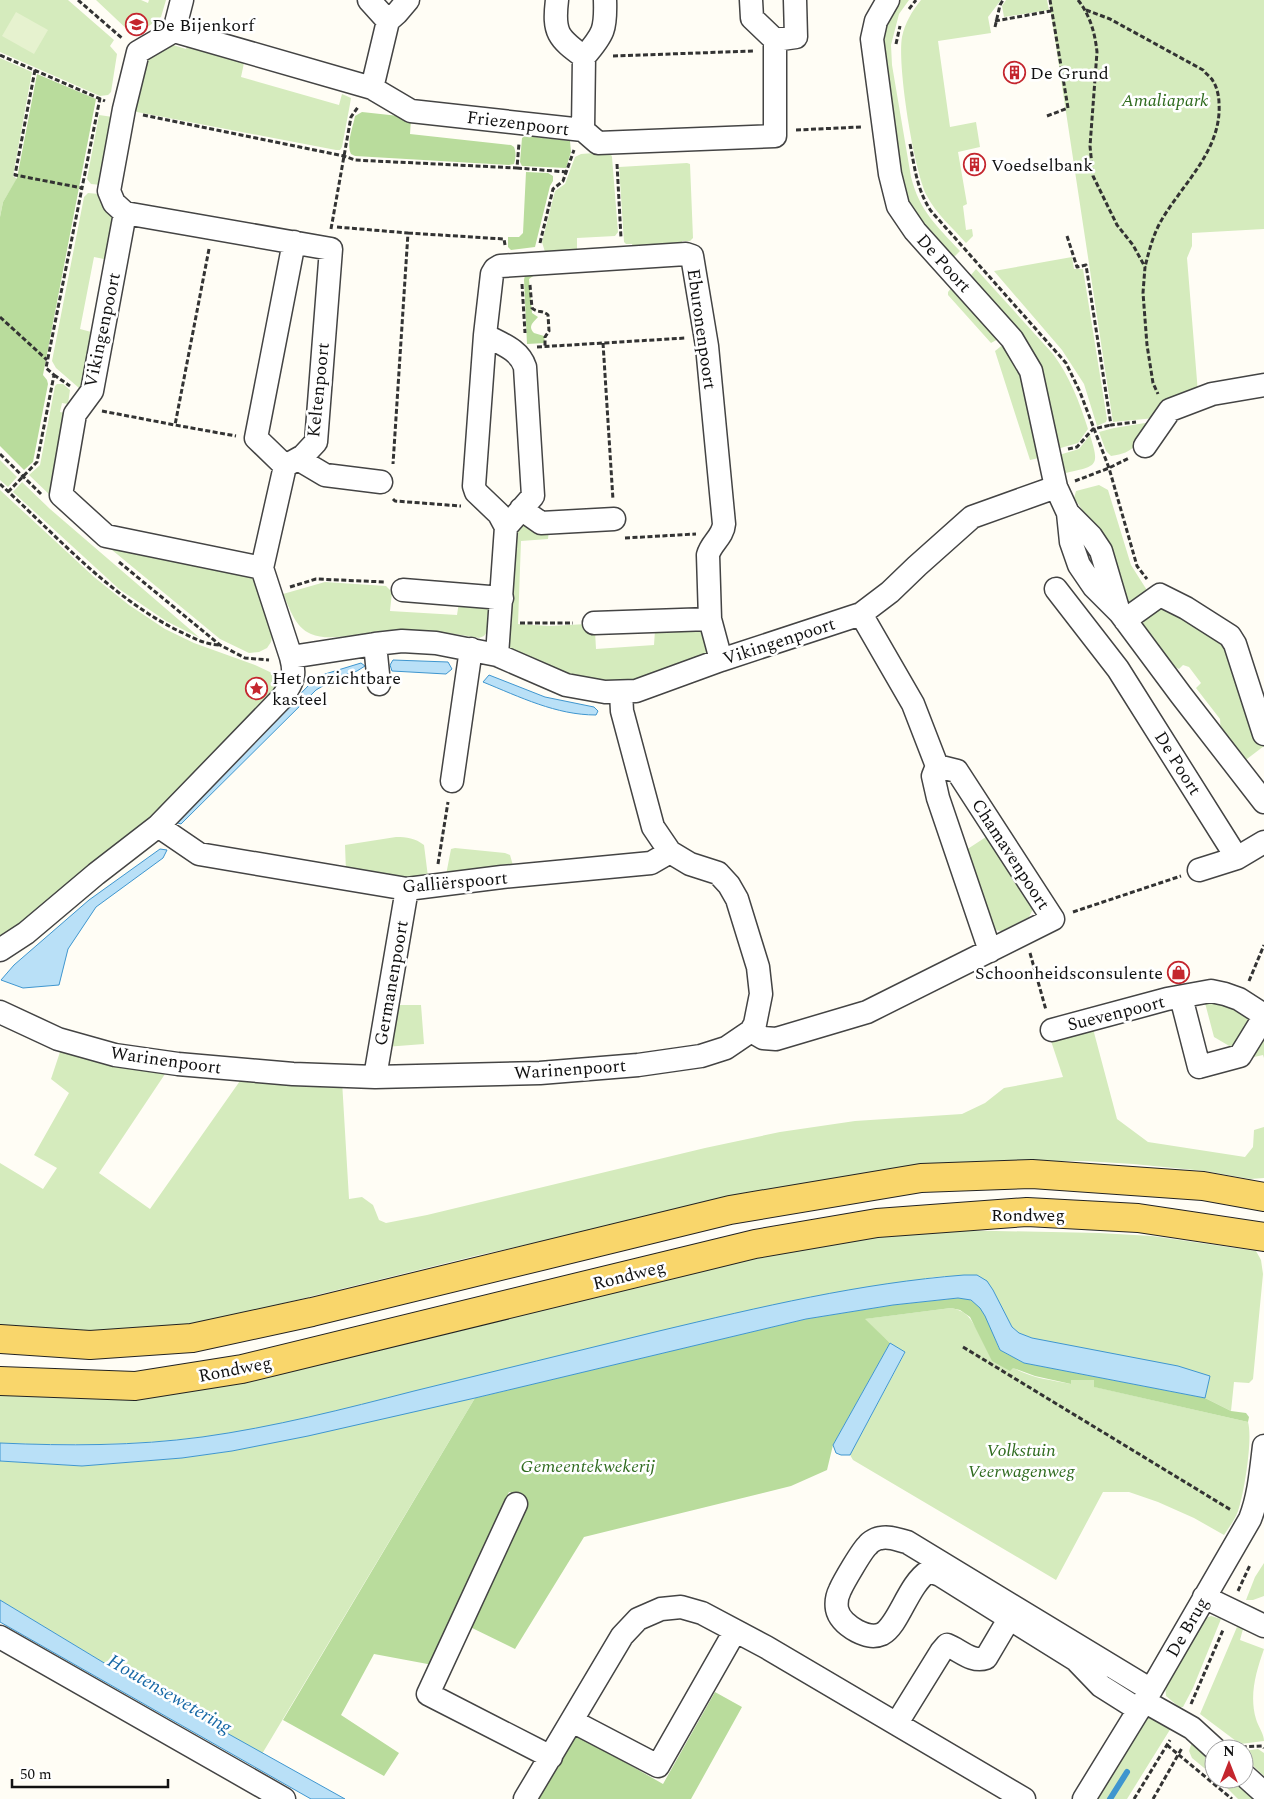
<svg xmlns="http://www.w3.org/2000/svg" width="1264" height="1799" font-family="Spectral,serif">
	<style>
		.green { fill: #d5ebbd }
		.forest { fill: #b9dc9c }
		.pitch { fill: #e6f2cf }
		.water { fill: #b9e0f7; stroke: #3f96cf }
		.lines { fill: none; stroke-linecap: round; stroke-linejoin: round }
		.stream { stroke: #3f96cf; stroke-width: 6 }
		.minor-casing { stroke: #444; stroke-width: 25 }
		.major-casing { stroke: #222; stroke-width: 30 }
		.path { stroke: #333; stroke-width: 3; stroke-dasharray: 5 2.5; stroke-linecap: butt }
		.minor { stroke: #fff; stroke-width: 22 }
		.major { stroke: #f9d66b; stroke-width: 28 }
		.labels { text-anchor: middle; stroke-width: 5; stroke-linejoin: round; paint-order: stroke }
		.poi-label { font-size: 18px; fill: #111; stroke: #fff; text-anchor: start }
		.park-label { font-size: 18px; font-style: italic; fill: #2f6b1f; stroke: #fff }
		.street-label { font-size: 18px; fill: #111; stroke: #fff }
		.water-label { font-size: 19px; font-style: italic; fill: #1768a6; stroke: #fff }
	</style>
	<rect width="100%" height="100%" fill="#fffdf5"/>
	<path class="green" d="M0,0H68L114,40L110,46L117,54L111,92L108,95L100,96L0,52Z
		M96,0H141L148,3L149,0H166L161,17L138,34L131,33Z
		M897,0H909L899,14L891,45L892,65L911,177C920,212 937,226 960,251L955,256H952C929,231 912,215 902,182L882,44L887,18Z
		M921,0H1001L988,17L991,33L938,41L950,127L976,122L980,147L958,152L967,204L963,206L966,230L972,229L973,236L966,243C953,228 936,214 927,196C914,171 897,65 902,37C905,23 912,11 921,0Z
		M1006,0H1047L1049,10L1004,17L1002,6Z
		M1049,0H1264V229L1192,233V246L1187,258L1198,393L1155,418L1113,422Z
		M170,44L186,49L188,44L243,60L244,63L241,77L339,105L342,94L351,98L350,104L342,147L340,150H336L137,112L133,109L145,59Z
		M0,58L32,72L13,176L17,179L3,202L0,217Z
		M99,115L113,117L101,185L91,184L87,179Z
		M607,152L611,154L612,157L618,232L615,236L577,238V251L549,254L545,252L542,242L555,191L565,184L575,157L581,154Z
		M687,163L690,164L693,238L690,241H682V245L633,247L632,244H626L624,242L619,167Z
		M88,193L99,194L101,201L116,219L109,260L94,257L80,329L95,333L87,383L79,388L56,368L52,361L84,197Z
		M1072,257L1074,269H1083L1107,419L1106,422L1097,426L1084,384L1062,350L994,271Z
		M976,269L1053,354C1070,377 1079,401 1088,429L1078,443L1057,449C1050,412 1048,374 1028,342L971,275Z
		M952,287L1000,338L991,343L948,295V292Z
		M1005,343L1018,362L1039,458L1030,460L995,351Z
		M57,384H63L70,390L68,404L62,403L60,412L70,414L53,498L29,475L40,465L55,386Z
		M1145,423L1149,424C1138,443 1135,453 1111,456L1106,451L1099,432L1114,428Z
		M1090,435C1100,467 1097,466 1066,473L1064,471L1059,455L1079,449Z
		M0,460L17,477L8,487L0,480Z
		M22,482L50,509L200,638L166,621L119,589L13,492Z
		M1099,485L1108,490L1131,565L1150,595L1128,607L1090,521L1074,498L1076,491Z
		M0,490L94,577L129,605L165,629L194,643L255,665L272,673L277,679L278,687L152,821L0,941Z
		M521,524L549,530L548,539L521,541L518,624L550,626L587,624L595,631L596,649L654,645L655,630H704L710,645L706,655L647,678L609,682L566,675L508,648L514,534Z
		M106,545L254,574L273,632L271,642L267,648L259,652L249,653L220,639Z
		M325,582L386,586L392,592L390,611L457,615L459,602L491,603L494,619L488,618L487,632L484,636L479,638C450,633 420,629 391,630C368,631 331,643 311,634C295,627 290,609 283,594Z
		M1167,604L1231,649L1264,746L1243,762L1221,734L1220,719L1196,688L1201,683L1189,667L1183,665L1179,669L1170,665L1140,625L1144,622V619Z
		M989,835L1033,909L1029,917L1002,931L991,930L963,852Z
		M396,837C407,837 415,838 424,845L428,877L396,880L346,872L345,845Z
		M455,848L505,853L510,855L514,869L446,875L451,849Z
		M1216,998L1247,1015L1248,1020L1234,1046L1231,1047L1214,1037L1205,1003Z
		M393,1005H421L424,1044L385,1047Z
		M1092,1025L1117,1119L1148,1142L1245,1157L1253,1147L1254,1130L1264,1127V1178L1250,1179L1205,1171L1133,1164L1084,1161H1025L695,1207L475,1256L236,1315L183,1325L82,1332L0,1327V1163L43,1189L57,1168L34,1155L69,1093L51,1079L61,1049L167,1071L99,1173L150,1209L242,1078L342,1081L349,1199L362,1197L373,1205L379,1220L386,1223L427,1215L705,1148L780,1132L855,1121L962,1114L985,1103L1004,1088L1063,1077L1050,1038Z
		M1264,1030V1058L1263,1055L1254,1057L1252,1048Z
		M949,1230L1099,1233L1152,1236L1256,1251L1261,1260L1263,1274L1253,1379L1249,1383L1234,1382L1231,1411L1205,1398L1210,1376L1032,1338L1019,1333L1012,1327L993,1290L977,1275L934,1277C779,1311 625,1344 471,1378C396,1394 323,1417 248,1430C166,1445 83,1446 0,1443V1390L72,1393L817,1241Z
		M951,1308C969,1312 969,1318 979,1332C984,1340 1007,1364 1014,1368C1031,1378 1052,1380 1071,1384V1380H1094L1095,1387L1248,1422C1253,1439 1244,1494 1238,1511C1235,1520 1229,1527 1224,1535L1194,1518L1158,1502L1129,1492H1103L1056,1580L853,1460L850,1455L905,1353L890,1343L864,1319Z
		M475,1398L262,1754L139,1684L0,1600V1461L82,1466L182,1458L232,1451Z
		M1264,1563V1596L1253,1600H1246L1255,1577Z
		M1211,1616L1221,1619L1193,1688L1183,1707H1179L1166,1696L1165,1684L1203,1619Z
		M1237,1627L1243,1629L1240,1640L1264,1649C1256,1672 1249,1695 1256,1719C1258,1726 1264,1734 1264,1741L1240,1744L1200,1714Z
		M1151,1715L1171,1728L1127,1799H1091L1142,1718Z
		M1192,1742L1214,1761V1776L1192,1758L1189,1751Z
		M1258,1749L1264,1753V1776L1244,1757V1751Z
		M1218,1779H1236L1259,1799H1238Z"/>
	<path class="forest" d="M37,74L96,99L43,375L47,380L48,384L33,462L24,470L0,446V217L3,202L17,178Z
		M362,112L408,117L411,119L410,134L511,145L514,147C516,152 516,158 514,164L509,165L355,156L351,154C346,144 353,127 355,116Z
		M525,136L570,141L571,152L566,168L522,166L520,162L522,138Z
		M526,172L548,173L553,176V181L550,186L535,247L511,250L508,247V237H519L523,233Z
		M536,274L529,279L532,313L538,317C534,322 527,326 534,333L544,336L545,343L527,344L524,280L525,275Z
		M958,1298C962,1299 967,1298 970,1300C986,1306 993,1336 1000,1350L1024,1363L1205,1398L1231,1411L1246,1413L1249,1417L1248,1422L1094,1387V1380H1071V1384L1035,1376L1013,1368L1010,1371L992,1361L970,1317L960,1310L951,1308L865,1319L890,1343L833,1445L827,1470L791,1486L584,1537L515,1649L468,1626L524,1497L509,1492L433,1665L374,1654L341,1715L399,1753L384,1776L283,1720L475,1398L806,1319L893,1305Z
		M715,1692L742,1707L691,1799H537L572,1732L663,1784Z"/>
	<path class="pitch" d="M16,12L48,30L34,54L2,36Z"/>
	<path class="water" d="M393,660L448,662L452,669L446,674L392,671L390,665Z
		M361,663L365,666L357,671L338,677L316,690L181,824L175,822L310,684L325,674Z
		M489,675L545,697L594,707L598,711L596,715C556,715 520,697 483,682Z
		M160,849L167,850L163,858L96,907L68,949L59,985L23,988L1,980L14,965L89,900Z
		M964,1275H977L987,1281L993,1290L1012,1327L1019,1333L1032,1338L1178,1366L1210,1376L1205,1398L1024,1363L1000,1350L985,1316L980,1308L971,1300L958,1298L893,1305L806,1319L475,1398L308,1436L232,1451L182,1458L82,1466L0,1461V1443C67,1446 135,1446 202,1437C274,1427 344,1409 414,1391C496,1371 577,1351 659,1331C760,1307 861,1283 964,1275Z
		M890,1343L905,1352L850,1455H841L836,1453L833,1445Z
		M0,1600L139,1684L345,1799H311L0,1622Z"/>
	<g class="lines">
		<path class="stream" d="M1110,1799L1127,1772"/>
		<defs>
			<path id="minor" d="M369,0L388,21L372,88
				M557,0C553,33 558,38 584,57L583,130
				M888,0L876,21L872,39L890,174L898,206L915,231L1012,339L1031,371L1056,487L1068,513L1071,542L1079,565L1094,587L1120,613L1181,695L1264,802
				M388,21L397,13L408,0
				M174,31L372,88L411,111L583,130L598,143L775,136V40L752,18L751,0
				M775,40L796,37L795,0
				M584,57C604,34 606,29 605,0
				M125,213C194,225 263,237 331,249L316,442L303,456L285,466L256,438L294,242
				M485,335C501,344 519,349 525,367L533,496L506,527L499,514L476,492L474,486L485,335L492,274L495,269L500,266L686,254L692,256L707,346L724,524C723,537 711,543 708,555L710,619L721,660
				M1145,446L1170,410L1212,394L1264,385
				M298,459L325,475L381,482
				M521,509L541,523L614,519
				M1068,513L1091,536L1101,551L1119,612
				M262,568L285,466
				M1056,589L1118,669L1237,858
				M403,590L502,598
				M861,614L913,704L937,766L933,776L938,798L990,951
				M1125,620L1160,595L1186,608L1230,636L1235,644L1264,734
				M594,623L710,619
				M375,644L379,684
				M497,655L506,527
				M291,657L375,644L402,641L436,643L497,655L566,685L605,692L636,691L721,660L861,614L890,592L917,566L972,517L1056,487
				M452,781L471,649
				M158,826L199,854L407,889L502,877L651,863L670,852
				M1199,870L1237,858L1264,842
				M0,950L26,933L96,874L158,826L282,698C293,682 296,676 291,657L262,568L106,536L61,495L75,414L92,391L125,213L114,203L109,191L124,109L138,52L174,31L182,0
				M1181,997L1199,1067L1240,1056L1264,1017
				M0,1012L58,1039L115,1055L178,1064L293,1074L375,1077L540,1073L638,1065L701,1056L726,1048L751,1031L755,1024L761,994L758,967L737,899L729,885L718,873L690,864L670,852L653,827L622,711L621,693
				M1052,1030L1167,999L1211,991L1225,994L1239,999L1264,1015
				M751,1031L763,1038L776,1039L867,1012L1053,919L957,771L937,766
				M375,1077L407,889
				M516,1504L428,1694L551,1757
				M1204,1597L1264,1626
				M0,1637L284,1799
				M1144,1701L1192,1728L1215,1749
				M1139,1710L1101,1686L1076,1660L940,1575L929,1571C908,1584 899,1625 882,1634C873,1638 865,1635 857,1631C848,1626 839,1619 837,1609C836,1603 837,1596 840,1590C843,1583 862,1550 868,1545C870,1542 877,1538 881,1538C890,1536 898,1540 907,1542L1151,1690
				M572,1721L658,1766L735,1631
				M897,1723L941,1652L947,1645C960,1650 972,1663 986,1658L1009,1619
				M1244,1775L1264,1793
				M525,1799L622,1636L638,1619L661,1609L681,1607L702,1613L766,1647L1024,1799
				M1084,1799L1151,1690L1250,1519C1259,1496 1261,1471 1264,1446"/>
			<path id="major" d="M0,1339L90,1345L192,1338L312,1312L730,1210L921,1178L1032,1174L1203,1186L1264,1197
				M0,1381L135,1386L242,1369L755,1244L877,1223L1027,1212L1138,1218L1264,1237"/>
		</defs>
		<use href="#minor" class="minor-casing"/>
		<use href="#major" class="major-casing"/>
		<path class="path" d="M78,0L123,39
			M1078,0C1090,15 1095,33 1097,52L1090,146L1093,176L1117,225L1133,245L1145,267L1143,293L1147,345L1153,383L1158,394
			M909,9L916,0
			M1086,10L1110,19L1203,70C1206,74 1211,77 1213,81C1217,87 1219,97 1219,103C1222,150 1183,183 1161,221C1153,235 1149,251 1145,267
			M995,21L1051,11
			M995,27L1000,5L1003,0
			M896,44L900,26
			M0,55L105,101
			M613,56L754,51
			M35,70L15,175L82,188L100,98
			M143,115L344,156L355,160L517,168L519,143
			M1047,116L1068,108L1050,0
			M796,130L861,127
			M910,144C915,169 917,190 931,211L1066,363L1080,392L1109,468L1137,566L1147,579
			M617,164L621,238
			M517,168L567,172
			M337,227L408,233L393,464
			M331,229L351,117L358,107
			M408,233L504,239L505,245
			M1067,236L1077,267L1086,265L1111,425L1136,422
			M540,243L553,189L563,181L574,150
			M209,249L175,425L236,436
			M522,284L525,333
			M530,285L532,308C537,313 543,310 548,315L549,331L545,337V346
			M0,317L47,360
			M603,343L613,500
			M537,347L686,338
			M54,375L70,386
			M102,411L175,425
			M1068,449L1077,447L1093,429L1111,425
			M0,454L41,494
			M1075,481L1109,468L1129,458
			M0,484C56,535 114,601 183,633C195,639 205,644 219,645
			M8,492L37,462L54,375L46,368L82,188
			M393,499L395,501L461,506
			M625,538L696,534
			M119,562L220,645L245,658L269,660
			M290,587L316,579L385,582
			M520,623H573
			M438,864L448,802
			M1073,912L1181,876
			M1030,953L1046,1010
			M1249,981L1264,945
			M963,1347L1231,1510
			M1238,1591L1250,1565
			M1191,1704L1223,1630
			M1235,1744L1240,1747L1262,1746L1264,1748
			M1167,1745L1232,1799
			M1134,1799L1170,1740
			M1153,1799L1182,1748"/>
		<use href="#minor" class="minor"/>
		<use href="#major" class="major"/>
	</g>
	<defs>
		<symbol id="school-ring" viewBox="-11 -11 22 22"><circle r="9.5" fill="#fff" stroke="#c4262e" stroke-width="1.5"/><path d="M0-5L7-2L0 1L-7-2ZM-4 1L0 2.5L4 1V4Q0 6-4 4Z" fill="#c4262e"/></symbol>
		<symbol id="building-ring" viewBox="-11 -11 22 22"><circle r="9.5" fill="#fff" stroke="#c4262e" stroke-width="1.5"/><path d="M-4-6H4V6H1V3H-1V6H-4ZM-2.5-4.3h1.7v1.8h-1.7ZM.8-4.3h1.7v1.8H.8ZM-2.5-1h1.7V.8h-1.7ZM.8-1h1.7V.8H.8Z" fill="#c4262e"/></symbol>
		<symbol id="sight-ring" viewBox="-11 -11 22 22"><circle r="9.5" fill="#fff" stroke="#c4262e" stroke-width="1.5"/><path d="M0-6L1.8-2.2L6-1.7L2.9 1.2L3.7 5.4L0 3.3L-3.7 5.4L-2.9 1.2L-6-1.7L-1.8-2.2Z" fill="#c4262e"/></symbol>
		<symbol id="shop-ring" viewBox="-11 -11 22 22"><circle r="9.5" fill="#fff" stroke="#c4262e" stroke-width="1.5"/><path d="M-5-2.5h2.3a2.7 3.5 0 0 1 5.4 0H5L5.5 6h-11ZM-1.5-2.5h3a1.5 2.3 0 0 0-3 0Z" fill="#c4262e"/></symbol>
	</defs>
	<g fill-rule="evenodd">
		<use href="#school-ring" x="124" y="12" width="25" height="25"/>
		<use href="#building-ring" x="1002" y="60" width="25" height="25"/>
		<use href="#building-ring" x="962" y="152" width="25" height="25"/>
		<use href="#sight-ring" x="244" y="676" width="25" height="25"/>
		<use href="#shop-ring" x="1166" y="960" width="25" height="25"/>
	</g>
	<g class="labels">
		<g class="poi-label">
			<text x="152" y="31">De Bijenkorf</text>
			<text x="1030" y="79">De Grund</text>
			<text x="991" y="171">Voedselbank</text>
			<text x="272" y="684">Het onzichtbare<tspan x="272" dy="21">kasteel</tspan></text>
			<text x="1163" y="979" text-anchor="end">Schoonheidsconsulente</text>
		</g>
		<g class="park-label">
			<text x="1165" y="106">Amaliapark</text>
			<text x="1021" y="1456">Volkstuin<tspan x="1021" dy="21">Veerwagenweg</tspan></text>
			<text x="588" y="1472">Gemeentekwekerij</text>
		</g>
		<g class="street-label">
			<text transform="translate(518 123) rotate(7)" y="6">Friezenpoort</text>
			<text transform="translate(944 263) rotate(48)" y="6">De Poort</text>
			<text transform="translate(702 329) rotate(82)" y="6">Eburonenpoort</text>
			<text transform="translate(102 330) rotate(-78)" y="6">Vikingenpoort</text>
			<text transform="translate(318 390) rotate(-84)" y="6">Keltenpoort</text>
			<text transform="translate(779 641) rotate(-18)" y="6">Vikingenpoort</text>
			<text transform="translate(1178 763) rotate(58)" y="6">De Poort</text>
			<text transform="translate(1011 854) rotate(57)" y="6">Chamavenpoort</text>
			<text transform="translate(455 882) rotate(-5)" y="6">Galliërspoort</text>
			<text transform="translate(391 983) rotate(-80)" y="6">Germanenpoort</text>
			<text transform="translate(1116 1013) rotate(-14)" y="6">Suevenpoort</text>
			<text transform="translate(166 1060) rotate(8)" y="6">Warinenpoort</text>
			<text transform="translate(570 1069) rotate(-4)" y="6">Warinenpoort</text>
			<text x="1028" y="1221">Rondweg</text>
			<text transform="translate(629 1275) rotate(-14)" y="6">Rondweg</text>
			<text transform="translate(235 1369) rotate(-11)" y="6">Rondweg</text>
			<text transform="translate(1187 1627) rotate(-60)" y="6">De Brug</text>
		</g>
		<g class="water-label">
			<text transform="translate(170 1693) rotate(30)" y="7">Houtensewetering</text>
		</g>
	</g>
	<g transform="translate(1229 1764)"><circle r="24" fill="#ffffff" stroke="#a0a0a0"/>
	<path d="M0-4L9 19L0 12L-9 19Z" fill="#c4262e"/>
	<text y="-8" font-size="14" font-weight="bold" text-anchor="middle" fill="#111111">N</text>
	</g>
	<path d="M12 1779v8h156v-8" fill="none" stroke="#111111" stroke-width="2.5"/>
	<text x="20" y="1779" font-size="15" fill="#111111" stroke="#ffffff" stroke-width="4" paint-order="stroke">50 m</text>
</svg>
